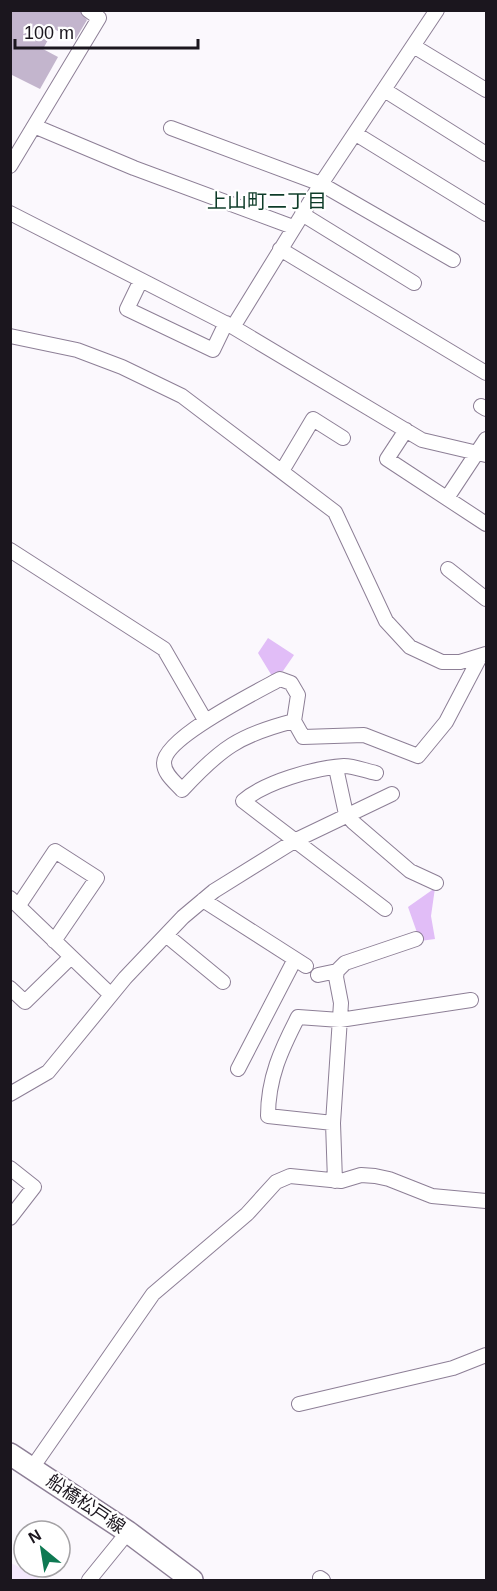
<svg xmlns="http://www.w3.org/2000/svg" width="497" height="1591" font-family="Arial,'Noto Sans JP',sans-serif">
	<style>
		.built { fill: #f4e9fc }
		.green { fill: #e1bdf7 }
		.building { fill: #c3b5cd }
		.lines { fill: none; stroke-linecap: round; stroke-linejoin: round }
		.minor-casing { stroke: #8d7f96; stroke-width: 16 }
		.primary-casing { stroke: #8d7f96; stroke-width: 24 }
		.minor { stroke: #fff; stroke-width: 14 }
		.primary { stroke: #fff; stroke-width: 21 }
		.labels { text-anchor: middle; stroke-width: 4.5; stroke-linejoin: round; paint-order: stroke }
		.street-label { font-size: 18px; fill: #1b161e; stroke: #fff }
		.neighbourhood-label { font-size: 20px; fill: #0d3b28; stroke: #fff }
	</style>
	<rect width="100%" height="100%" fill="#fbf8fd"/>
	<path class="built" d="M11,1563L39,1577L37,1580H11Z"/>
	<path class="green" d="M268,638L294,655L283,671L272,676L258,653Z
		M435,888L431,916L435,939L420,941L408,907Z"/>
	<path class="building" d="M10,10H79L87,20L75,40L54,29L43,49L58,57L40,89L10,74Z"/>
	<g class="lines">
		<defs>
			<path id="minor" d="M415,47L486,90
				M386,91L486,154
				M34,126L134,168L293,227
				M171,128L321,184L453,260
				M356,134L486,214
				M10,166L99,18L88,10
				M10,213L233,327L422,440L486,455
				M302,214L414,283
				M280,249L486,373
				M141,280L127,309L213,350L226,323
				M233,327L321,184L437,10
				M10,336L77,350L122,367L182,396L335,512L386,621L410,647L442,662H460L486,654
				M481,406L486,409
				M406,430L387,459L486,524
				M282,471L313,419L343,438
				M447,498L486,439
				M10,550L164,649L205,720
				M448,569L486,599
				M280,679L291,683L298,695L294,721C239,735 221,748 182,790C175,782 164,774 164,763C164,738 258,691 280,679Z
				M294,721L303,737L364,735L418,756L446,722L480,657
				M336,768L346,814L353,822L410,871L436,883
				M376,773C366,771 354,766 344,766C314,768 265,782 243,801L385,909
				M10,898L111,995
				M203,900L306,966
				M19,905L55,851L97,878L54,941
				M166,935L223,982
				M318,975L337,971
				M10,988L25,1002L71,957
				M238,1069L295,959
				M10,1094L48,1072L125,978L183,917L214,891L296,840L392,794
				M333,1123L268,1116C268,1078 281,1050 298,1017L340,1020L471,1000
				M10,1168L34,1187L10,1218
				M335,1181L333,1123L341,1003L336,977L337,971L345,963L416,939
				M299,1404L453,1368L486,1355
				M32,1468L153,1294L247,1214L276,1182L290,1176L341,1181L361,1175L375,1176L389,1179L432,1196L486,1201
				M320,1578L323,1580
				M89,1580L128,1532"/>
			<path id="primary" d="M10,1454L128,1532L192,1580"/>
		</defs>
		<use href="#minor" class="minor-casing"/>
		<use href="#primary" class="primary-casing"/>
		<use href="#minor" class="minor"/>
		<use href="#primary" class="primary"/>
	</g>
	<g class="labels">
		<g class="street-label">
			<text transform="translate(86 1504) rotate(34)" y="6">船橋松戸線</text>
		</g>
		<g class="neighbourhood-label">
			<text x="267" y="208">上山町二丁目</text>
		</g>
	</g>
	<rect width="497" height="1591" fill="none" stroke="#1b161e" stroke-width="24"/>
	<g transform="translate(42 1549) rotate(330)"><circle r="28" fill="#ffffff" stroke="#a4a2a5" stroke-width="1.5"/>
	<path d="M0-4.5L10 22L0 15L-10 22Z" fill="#0e7952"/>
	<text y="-9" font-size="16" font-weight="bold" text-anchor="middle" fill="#1b161e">N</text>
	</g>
	<path d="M15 39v9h183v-9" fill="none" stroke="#1b161e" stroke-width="3"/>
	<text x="24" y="39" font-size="18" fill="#1b161e" stroke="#ffffff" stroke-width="4.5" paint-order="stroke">100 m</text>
</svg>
